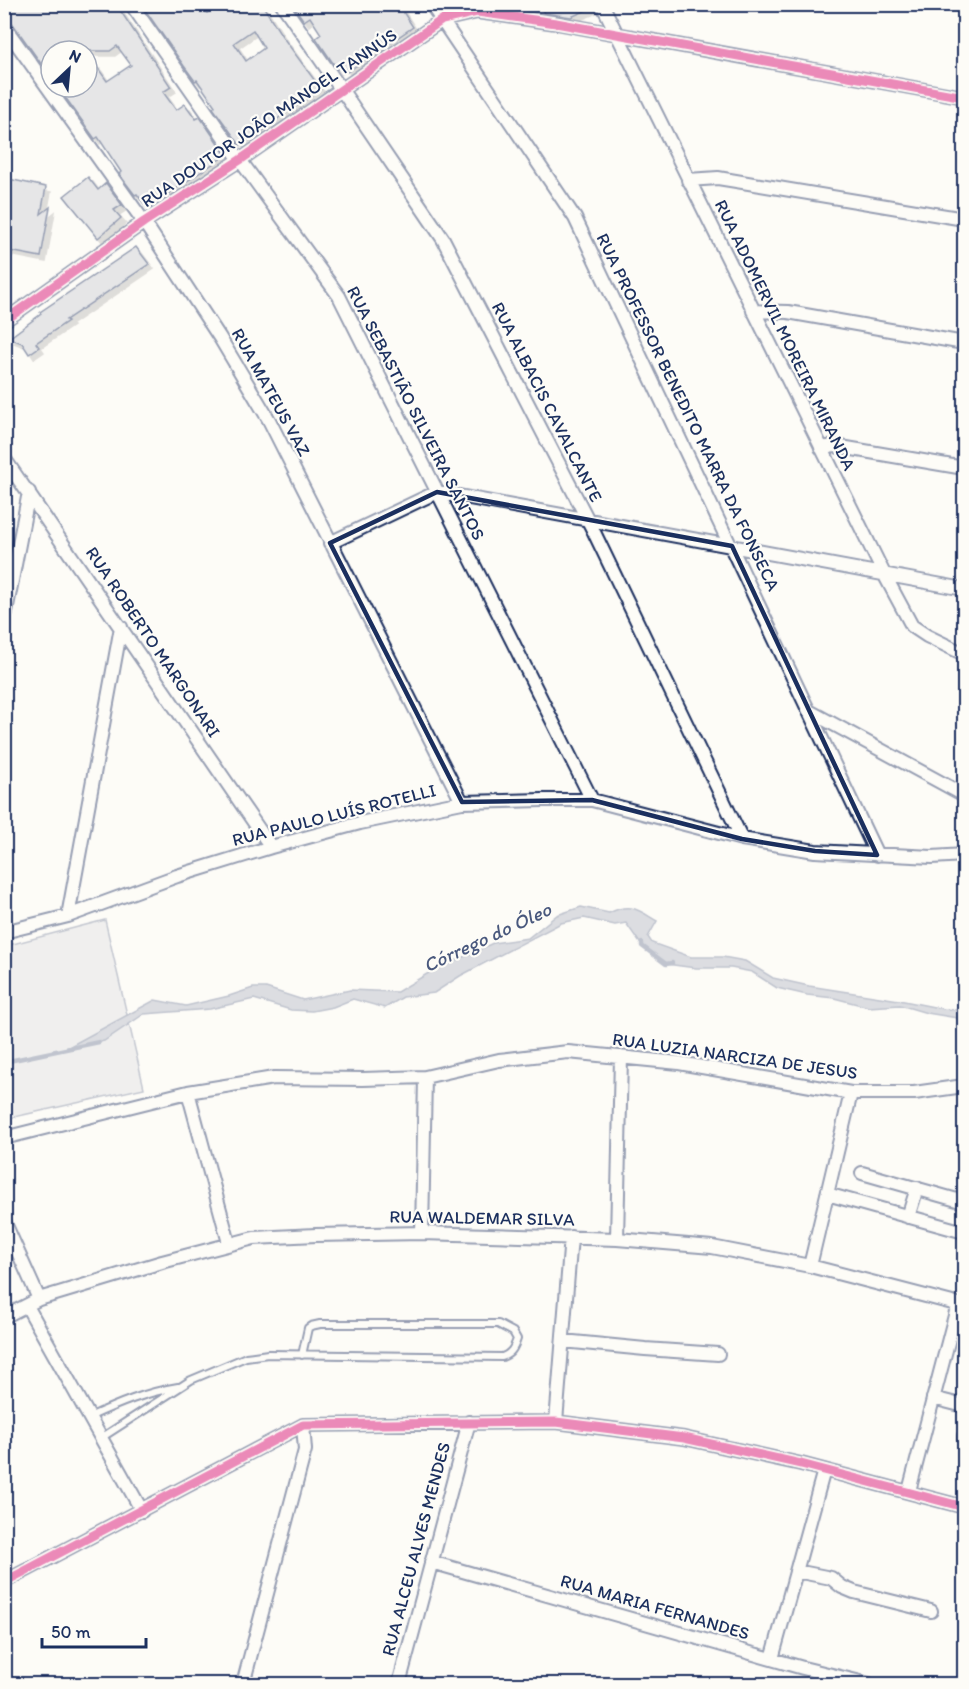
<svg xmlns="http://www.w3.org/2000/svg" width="969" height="1689" font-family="Itim,sans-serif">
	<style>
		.green { fill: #e0e1e3; stroke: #7e88a0; stroke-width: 1.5 }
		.water { fill: #b3b8c5; stroke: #76819c; stroke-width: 1.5 }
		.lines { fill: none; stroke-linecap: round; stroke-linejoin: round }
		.stream { stroke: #76819c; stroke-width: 4.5 }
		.building { fill: #c9ccd3; stroke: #1b2f5e; stroke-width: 1.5; fill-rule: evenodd; filter: url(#shadow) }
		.lane-casing { stroke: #1b2f5e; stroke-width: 10 }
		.street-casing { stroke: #1b2f5e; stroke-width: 16 }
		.lane { stroke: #fdfcf7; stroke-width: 6 }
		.street { stroke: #fdfcf7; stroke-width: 12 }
		.cycleway-casing { stroke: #fdfcf7; stroke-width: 13 }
		.cycleway { stroke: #d6006c; stroke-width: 9 }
		.marked { fill: none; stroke: #1b2f5e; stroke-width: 4.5; stroke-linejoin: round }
		.labels { text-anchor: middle; stroke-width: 4.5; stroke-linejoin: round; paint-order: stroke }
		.street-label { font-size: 18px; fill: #1b2f5e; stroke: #fdfcf7 }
		.water-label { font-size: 20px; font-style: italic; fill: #49587d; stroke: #fdfcf7 }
	</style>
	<defs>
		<filter id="shadow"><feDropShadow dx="5" dy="5" stdDeviation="0" flood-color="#0004"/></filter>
	</defs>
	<rect width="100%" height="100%" fill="#fdfcf7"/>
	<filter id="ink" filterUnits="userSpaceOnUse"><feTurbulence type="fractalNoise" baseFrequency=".0167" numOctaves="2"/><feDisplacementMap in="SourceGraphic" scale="12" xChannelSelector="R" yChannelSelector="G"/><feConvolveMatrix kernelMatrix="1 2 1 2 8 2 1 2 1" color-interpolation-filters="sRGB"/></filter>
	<g filter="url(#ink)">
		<path class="green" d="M105,920L144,1088L5,1119V946Z"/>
		<path class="water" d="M581,907L609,913C631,902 638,910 657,921L648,937L652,943L691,957H723L745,961L773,978L809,986L899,1000L944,1009L956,1010L964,1004V1019L927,1013L900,1005L869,1007L834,998L807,995L777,988L752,972L731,968H696L666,964L642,946L626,923L615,925L584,918L561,923L460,976L434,993L403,997L385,1008L353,999L333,1007L312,1011L291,1010L254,999L210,1009L144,1014L104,1041L63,1050L155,1000L186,1006L229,996L253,988H266L303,1000L350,990L397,992L427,974L493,943L528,938L557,915Z"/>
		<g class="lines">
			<path class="stream" d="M642,943V946L666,964L672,963
				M4,1062L99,1042"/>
		</g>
		<path class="building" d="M4,4H116L171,87L163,92L176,110L185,104L196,119L200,117L226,155L147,208L137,194L135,195L119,174L121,172L98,137L95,139L60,90L64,87H87V70L95,64L107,81L131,65L117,46L110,51H51V69L47,72L11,21L4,18Z
			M141,4H201L207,13L219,4H262L282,36L321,89L280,117L264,130L240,145L213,108L215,106L197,80L195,81L184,66ZM253,30L264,48L246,61L234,43Z
			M292,4H398L413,27L347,72L343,66L337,69L316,38L321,34L310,17L304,21Z
			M539,4H594V7L571,17L544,13Z
			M88,177L98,190L106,183L122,205L114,210L121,218L98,238L64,196Z
			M4,178L46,187L41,214L50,207L41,257L4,250Z
			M136,247L149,264L66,320L68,321L36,343L39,347L29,354L22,343L9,338L41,314L40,312Z"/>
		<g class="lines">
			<defs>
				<path id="lane" d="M89,1417C118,1404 146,1392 178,1387
					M101,1438L191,1380L246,1357L268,1354L502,1357C511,1354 514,1348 517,1339L513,1332L498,1324H320L311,1326L308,1328L302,1355"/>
				<path id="street" d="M131,4L240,160L339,296L592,800
					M282,4L341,89L443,239L592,528L742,839
					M431,4L575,218L877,855
					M602,4L884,574L912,626L927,636L964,654
					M4,26L144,222L220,338L269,420L462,802
					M688,180L718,178L964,219
					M753,311L788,312L964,343
					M4,321L144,222L240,160L442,20L477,12L556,23L964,97
					M821,448L835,446L964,468
					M4,458L271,847
					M330,543L437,492L964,589
					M4,622L29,492
					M811,712L964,795
					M68,916L121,627
					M4,932L68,916L177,876L271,847L360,823L462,802L543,800H592L742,839L815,851L932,857L964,855
					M188,1092L229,1243
					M4,1138L188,1092L274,1078L363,1079L425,1077L499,1060L568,1052L679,1063L851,1093H914L964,1086
					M862,1173L964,1202
					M827,1194L964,1232
					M908,1217L917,1188
					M4,1221L39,1299
					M422,1233L425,1077
					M617,1239L621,1057
					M810,1266L851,1093
					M27,1306L142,1511
					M4,1317L39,1299L162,1262L254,1238L316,1235L422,1233L617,1239L712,1247L810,1266L964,1306
					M563,1341L645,1349L718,1354
					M933,1398L964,1406
					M556,1422L571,1237
					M964,1436V1440
					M909,1491L958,1304
					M431,1562L803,1668L869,1684
					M796,1571L831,1578L842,1587L854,1592L931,1611
					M4,1582L303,1425L556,1422L684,1438L801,1464L964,1507
					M772,1659L824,1470
					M243,1684L305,1450L303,1425
					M399,1684L469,1422"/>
			</defs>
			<use href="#lane" class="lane-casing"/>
			<use href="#street" class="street-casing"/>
			<use href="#lane" class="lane"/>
			<use href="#street" class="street"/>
			<defs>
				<path id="cycleway" d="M4,321L144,222L240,160L442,20L477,12L556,23L964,97
					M4,1582L303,1425L556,1422L684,1438L801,1464L964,1507"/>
			</defs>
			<use href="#cycleway" class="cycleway-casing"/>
			<use href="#cycleway" class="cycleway"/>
		</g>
	</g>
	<path d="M0 0H969V1689H0ZM437,492L732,546L877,855L815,851L742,839L592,800L462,802L330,543Z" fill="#fdfcf7" fill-opacity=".55" fill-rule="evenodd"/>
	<path class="marked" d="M437,492L732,546L877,855L815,851L742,839L592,800L462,802L330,543Z"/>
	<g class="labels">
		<g class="street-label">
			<text transform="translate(269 118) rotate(-34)" y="6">RUA DOUTOR JOÃO MANOEL TANNÚS</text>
			<text transform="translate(785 335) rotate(64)" y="6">RUA ADOMERVIL MOREIRA MIRANDA</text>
			<text transform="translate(271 392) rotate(61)" y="6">RUA MATEUS VAZ</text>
			<text transform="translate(547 402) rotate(63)" y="6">RUA ALBACIS CAVALCANTE</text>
			<text transform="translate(688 412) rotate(64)" y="6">RUA PROFESSOR BENEDITO MARRA DA FONSECA</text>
			<text transform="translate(416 413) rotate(63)" y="6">RUA SEBASTIÃO SILVEIRA SANTOS</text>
			<text transform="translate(153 642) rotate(56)" y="6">RUA ROBERTO MARGONARI</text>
			<text transform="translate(334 815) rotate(-14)" y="6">RUA PAULO LUÍS ROTELLI</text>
			<text transform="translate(735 1056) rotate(8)" y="6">RUA LUZIA NARCIZA DE JESUS</text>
			<text transform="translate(482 1218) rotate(1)" y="6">RUA WALDEMAR SILVA</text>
			<text transform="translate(416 1549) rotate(-75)" y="6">RUA ALCEU ALVES MENDES</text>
			<text transform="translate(655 1607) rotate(16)" y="6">RUA MARIA FERNANDES</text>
		</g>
		<g class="water-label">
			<text transform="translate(487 937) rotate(-25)" y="7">Córrego do Óleo</text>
		</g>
	</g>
	<rect width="969" height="1689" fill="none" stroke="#fdfcf7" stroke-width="24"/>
	<rect x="12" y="12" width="945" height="1665" fill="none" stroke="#1b2f5e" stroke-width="2" filter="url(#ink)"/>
	<g transform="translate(69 69) rotate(26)"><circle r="28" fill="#fdfcf7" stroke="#a3aaba" stroke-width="1.5"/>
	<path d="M0-4.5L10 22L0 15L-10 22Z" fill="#1b2f5e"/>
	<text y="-9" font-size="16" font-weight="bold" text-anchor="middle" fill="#1b2f5e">N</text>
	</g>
	<path d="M42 1638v9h104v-9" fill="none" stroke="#1b2f5e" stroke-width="3"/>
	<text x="51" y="1638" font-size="18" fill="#1b2f5e" stroke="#fdfcf7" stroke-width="4.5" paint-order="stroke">50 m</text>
</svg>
